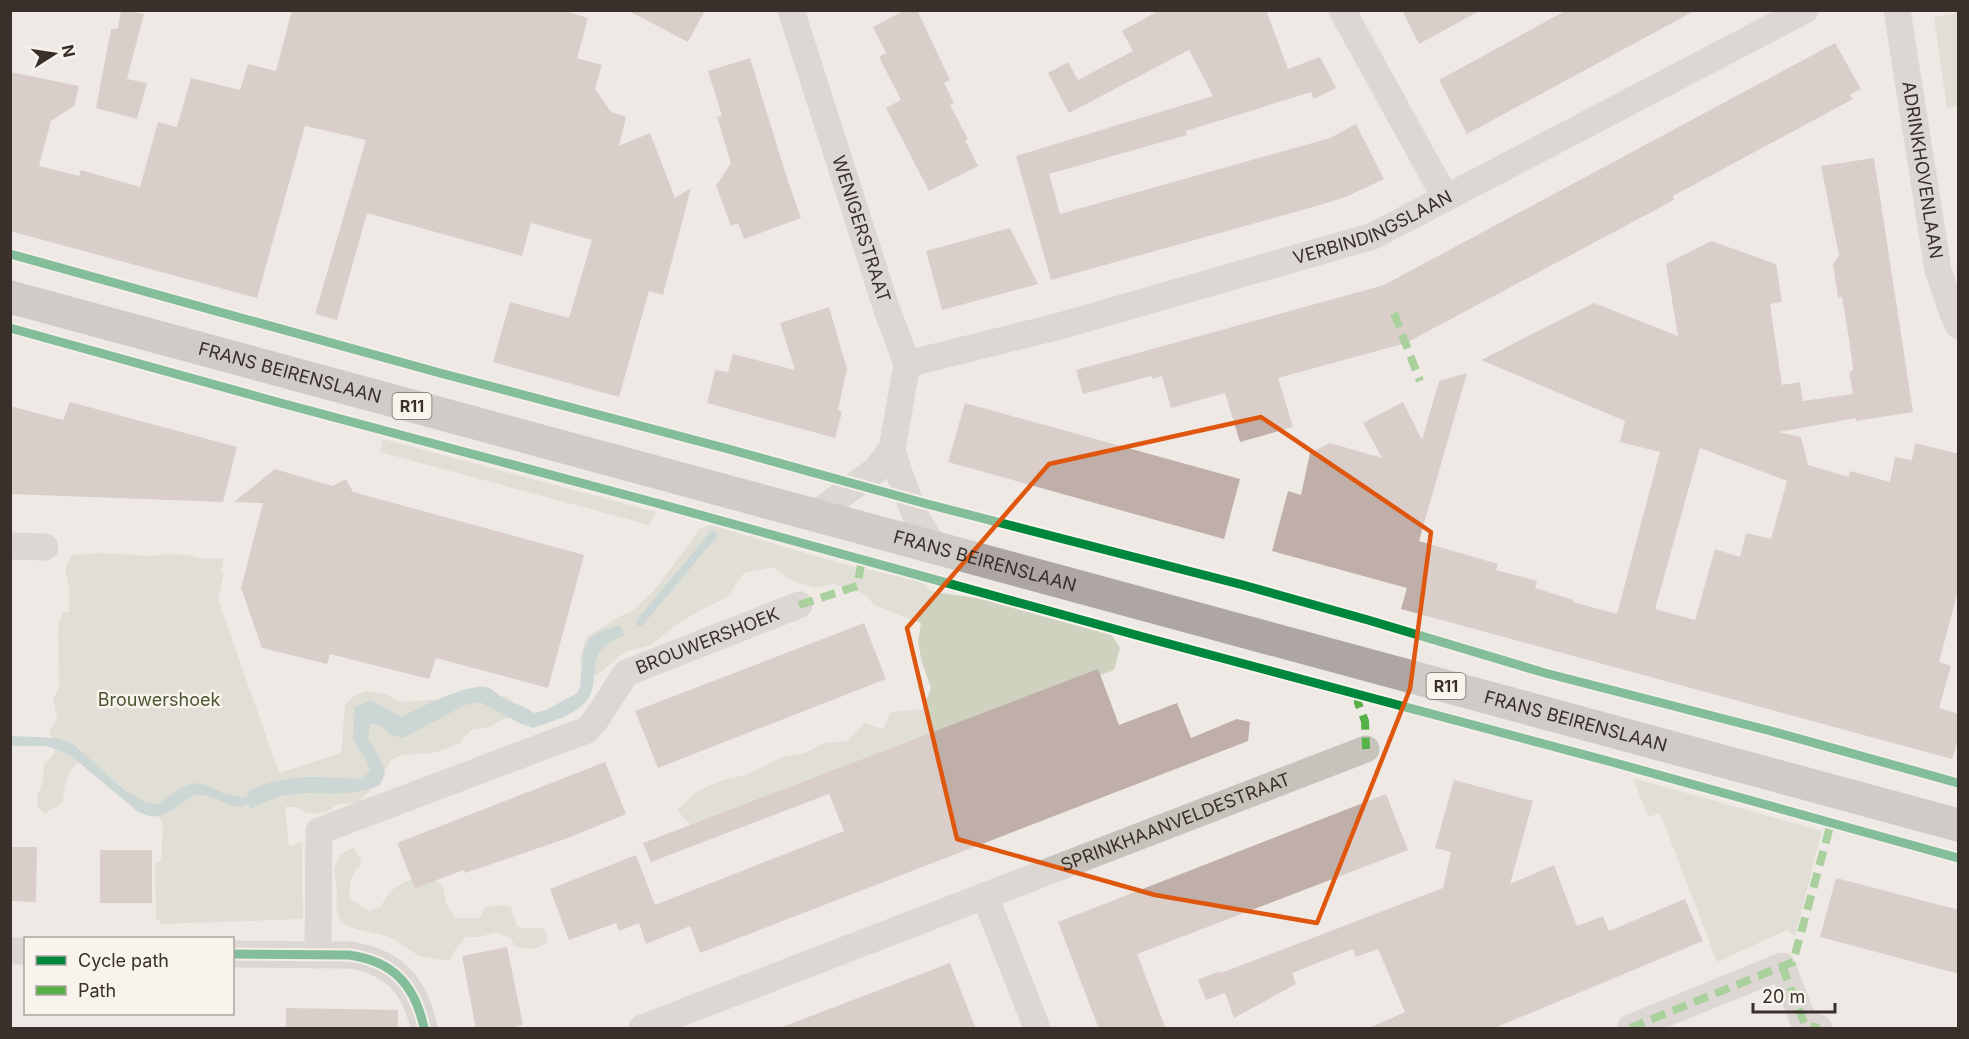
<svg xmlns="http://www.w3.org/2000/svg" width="1969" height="1039" font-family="Inter,sans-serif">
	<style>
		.green { fill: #d0d2c0 }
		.water { fill: #a2bfbe }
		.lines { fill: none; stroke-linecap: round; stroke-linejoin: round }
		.stream { stroke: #a2bfbe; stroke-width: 8 }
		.building { fill: #c0aea8; fill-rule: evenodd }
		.minor { stroke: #c8c2bd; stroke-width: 27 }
		.major { stroke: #ada6a2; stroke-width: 33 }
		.quiet { stroke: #56b246; stroke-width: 8; stroke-dasharray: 15 8; stroke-linecap: butt }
		.cycleway-casing { stroke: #f9f3ed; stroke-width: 13 }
		.cycleway { stroke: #00873e; stroke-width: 9 }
		.marked { fill: none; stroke: #df570e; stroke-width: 4.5; stroke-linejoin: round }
		.labels { text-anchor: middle; stroke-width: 5; stroke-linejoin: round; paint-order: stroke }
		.shield { fill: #f9f3ed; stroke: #736a65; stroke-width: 1.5 }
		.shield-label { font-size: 16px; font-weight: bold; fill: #392f2b }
		.street-label { font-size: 18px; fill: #392f2b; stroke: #f9f3ed }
		.park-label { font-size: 18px; fill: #4a5531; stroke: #f9f3ed }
	</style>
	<rect width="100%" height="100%" fill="#eee9e5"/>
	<path class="green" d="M1958,13V106L1947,108L1934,17Z
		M383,439L656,512L649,525L380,452Z
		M710,525L843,564L915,580L924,584L929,590L940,593L985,599L1077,622L1112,635L1120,648L1114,670L695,831L677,810L696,792L723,780L746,775L783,757L805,753L824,743L847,741L865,723L883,729L891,712L923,709L931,688L922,663L918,642L921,623L876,606L862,593L833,584L815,588L791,580L772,567L744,573L726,598L701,610L676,625L651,645L625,652L597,675H591L585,672L580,662L583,647L587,637L620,616L631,612L653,592L682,554L699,529Z
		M101,553L152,556L167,554L189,555L205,559L224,558L221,572L224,573L218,599L279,773L341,753L345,705L352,697L366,691L385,694L401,702L457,698L477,692L509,697L516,706L513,717L501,720L489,727L471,730L459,744L433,753L402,755L392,759L379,780L359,802L337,805L326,812L313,814L304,812L298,807H285L289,846L302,842L303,919L162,924L156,918L155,864L161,861L163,824L159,817L145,814L126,790L86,756C67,770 65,779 63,802L45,813L38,808L37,796L43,781L44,764L53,755L56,747L49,731L57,719L53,699L59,688L58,627L63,612H69V587L65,568L72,555Z
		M1633,778L1822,831L1795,936L1787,930L1717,962L1660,813L1648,817Z
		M354,848L361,860L360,867C350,874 350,886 349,898L369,911L381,907C390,884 409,880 431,874L444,889L446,903L455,918H480L485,907L502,905L511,907L517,926C528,932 535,925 546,930L547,943L535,949L516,947L510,938L496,932L480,937H466L457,947L449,961L419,956L390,937L356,929L341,923L336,908L337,891L334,869L340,854Z"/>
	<path class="water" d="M620,625L624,635C617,639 609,642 604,647C589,659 599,685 587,700C576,715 550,722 533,728L519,723L480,702L465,705L403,738L390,735L380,725L370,724L368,739L381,760L385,773L380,785C347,800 320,789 286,795C274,797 261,804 250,809L247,792C286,772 320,777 361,779L370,771L367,762L353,740L355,707L371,700L401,717C421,708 470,681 489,688C495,691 499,696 505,699C515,704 525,706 534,713L546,710L576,694L580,688L583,652L590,638L601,631Z
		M11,736L57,738L73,744L126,791L147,803L159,804C169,796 188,780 202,784C216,787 225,798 239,795L242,807C226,807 211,793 196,795C192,796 187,800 184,802C166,814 157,822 137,811L70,755L47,746H11Z"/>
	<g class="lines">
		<path class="stream" d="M640,622L713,535
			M231,799L241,802L259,796"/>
	</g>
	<path class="building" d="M121,10L144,14L127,79L147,83L137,119L96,108L111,29H118Z
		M292,10H562L588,18L577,58L602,65L595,89L611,112L626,117L619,146L650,133L675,198L691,188L663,295L649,291L619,397L493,362L510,302L569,318L592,240L553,229L531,223L522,256L367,213L337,320L315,314L366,140L305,126L257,298L10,231V72L79,86L74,106L51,121L39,166L79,176L81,170L140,187L158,122L177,127L191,78L240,90L248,64L276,71Z
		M627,10H705L688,42Z
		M905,10H917L950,80L944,83L954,103L950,105L968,139L965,140L978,166L929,191L886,108L901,100L879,57L886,53L873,27Z
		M1160,10H1266L1288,69L1320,57L1336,88L1314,99L1311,92L1186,131L1187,135L1049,174L1060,214L1330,138L1356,124L1384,179L1348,196L1320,205L1051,280L1016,156L1213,96L1189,50L1069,113L1048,73L1068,62L1078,80L1133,51L1122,31Z
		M1402,10H1481L1419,44Z
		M1567,10H1696L1467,134L1439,80Z
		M1835,43L1861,89L1850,95L1853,99L1673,196L1674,200L1406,343L1278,378L1293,427L1240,442L1225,393L1171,408L1162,376L1153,379L1151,376L1083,394L1076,370L1384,285Z
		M750,58L786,175L801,218L744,239L738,223L731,226L716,186L731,163L717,117L722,116L708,71Z
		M1874,158L1913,412L1856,421V418L1779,432L1801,437L1808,465L1849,477L1850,471L1890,482L1895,457L1912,460L1915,443L1959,454V587L1939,662L1951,666L1939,708L1959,714V738L1952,759L1401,609L1407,588L1272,551L1288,491L1301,495L1310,453L1330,443L1382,458L1363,423L1403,402L1422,440L1439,381L1467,373L1419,541L1498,564L1496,570L1537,581L1535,588L1574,600L1573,602L1617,614L1660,452L1620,442L1625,421L1481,360L1594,303L1678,336L1666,264L1711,241L1776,264L1782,302L1770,304L1782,385L1800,382L1803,401L1853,394L1849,372L1853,370L1850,345L1842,297L1838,298L1833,264L1839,255L1821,166ZM1700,448L1787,481L1771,539L1746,533L1740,557L1715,549L1695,620L1655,609Z
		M1010,228L1038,284L942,310L926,251Z
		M829,307L847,369L838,410L842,412L835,438L707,403L715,370L728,372L733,354L795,370L780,323Z
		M70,402L237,447L223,502L10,494V406L63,420Z
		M965,403L1240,479L1224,539L948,462Z
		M275,469L332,486L346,479L353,492L584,555L548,688L436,658L429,679L330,654L327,664L262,648L241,588L263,503L234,502Z
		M864,623L886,679L658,768L635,711Z
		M1098,669L1119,725L1177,703L1191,738L1237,719L1250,722L1248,741L700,953L690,926L646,944L639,923L619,931L616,923L569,940L550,889L636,855L655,905L844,831L829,794L651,862L643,843Z
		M605,762L626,814L568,838L465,873L464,870L415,888L397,843Z
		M1454,780L1533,801L1510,884L1554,865L1577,926L1603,916L1609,931L1685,899L1703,941L1492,1029H1367L1405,1012L1378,949L1356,957L1353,949L1292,973L1296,984L1234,1018L1225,993L1206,1000L1198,980L1220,971L1221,973L1443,888L1451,852L1435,848Z
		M1386,794L1408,850L1137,954L1166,1029H1099L1058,922Z
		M11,847H37L36,902L10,901Z
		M100,850H152V903H100Z
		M1836,878L1959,910V974L1820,937Z
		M507,947L523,1025L508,1029H476L462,956Z
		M950,963L976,1029H783L782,1027Z
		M286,1008L398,1010V1029H286Z"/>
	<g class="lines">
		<g class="minor">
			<path id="s1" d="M791,10L887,310L907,364L892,449L898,470L916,517L934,548"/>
			<path d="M1342,10L1445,197"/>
			<path id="s2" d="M1897,10L1938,270L1953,314L1958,325"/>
			<path id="s3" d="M907,364L1060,326L1373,236L1805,10"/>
			<path d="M814,515L876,470L892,449"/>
			<path d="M10,546L45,547"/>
			<path d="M985,896L1037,1028"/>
			<path d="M10,951H26"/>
			<path d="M232,954L349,955C393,961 415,985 424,1028"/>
			<path id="s4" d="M318,955L319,831L587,730L595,721L626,673L799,605"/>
			<path id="s5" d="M642,1028L1366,749"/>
			<path d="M1630,1028L1782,966L1805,1025L1819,1028"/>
		</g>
		<path class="major" id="s6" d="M10,297L1958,825"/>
		<path class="quiet" d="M1394,313L1420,381
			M799,605L857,586L862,560
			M1358,693V703L1365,721L1366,749
			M1782,966L1805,1025L1819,1028
			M1630,1028L1793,962L1831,823"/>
		<defs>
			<path id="cycleway" d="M10,254L440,373L732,450L927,504L1243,585L1368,620L1545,673L1771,731L1958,783
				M10,328L277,402L660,504L1147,638L1608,761L1958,858
				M232,954L349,955C393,961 415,985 424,1028"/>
		</defs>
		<use href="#cycleway" class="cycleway-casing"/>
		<use href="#cycleway" class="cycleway"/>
	</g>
	<path d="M0 0H1969V1039H0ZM1261,417L1431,532L1410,689L1317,923L1155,895L957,839L907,628L1049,464Z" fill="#eee9e5" fill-opacity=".55" fill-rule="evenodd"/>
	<path class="marked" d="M1261,417L1431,532L1410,689L1317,923L1155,895L957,839L907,628L1049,464Z"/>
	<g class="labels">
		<g class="shield">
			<rect x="392.5" y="393" width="39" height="26" rx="4.5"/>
			<rect x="1426.5" y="673" width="39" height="26" rx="4.5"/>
		</g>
		<g class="shield-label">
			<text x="412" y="412">R11</text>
			<text x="1446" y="692">R11</text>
		</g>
		<g class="street-label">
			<text dy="6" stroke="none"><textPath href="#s2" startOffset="162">ADRINKHOVENLAAN</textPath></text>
			<text dy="6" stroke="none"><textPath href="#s3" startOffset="486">VERBINDINGSLAAN</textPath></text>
			<text dy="6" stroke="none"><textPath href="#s1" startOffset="230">WENIGERSTRAAT</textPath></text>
			<text dy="6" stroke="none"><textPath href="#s6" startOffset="290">FRANS BEIRENSLAAN</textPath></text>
			<text dy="6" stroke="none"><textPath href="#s6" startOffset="1010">FRANS BEIRENSLAAN</textPath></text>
			<text dy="6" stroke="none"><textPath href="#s4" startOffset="567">BROUWERSHOEK</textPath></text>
			<text dy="6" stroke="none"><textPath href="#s6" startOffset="1622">FRANS BEIRENSLAAN</textPath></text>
			<text dy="6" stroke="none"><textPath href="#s5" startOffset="572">SPRINKHAANVELDESTRAAT</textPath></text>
		</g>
		<g class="park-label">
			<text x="159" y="706">Brouwershoek</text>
		</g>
	</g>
	<rect width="1969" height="1039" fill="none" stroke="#392f2b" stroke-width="24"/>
	<rect x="24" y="937" width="210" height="78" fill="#f9f3ed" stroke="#aca59f" stroke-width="1.5"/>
	<rect x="36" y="956" width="30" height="9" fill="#00873e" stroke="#aca59f" stroke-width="1.5"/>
	<text x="78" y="967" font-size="18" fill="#392f2b">Cycle path</text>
	<rect x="36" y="986" width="30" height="9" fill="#56b246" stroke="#aca59f" stroke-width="1.5"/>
	<text x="78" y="997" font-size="18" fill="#392f2b">Path</text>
	<g transform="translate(54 54) rotate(78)" stroke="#f9f3ed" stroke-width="4.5" paint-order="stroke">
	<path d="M0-4.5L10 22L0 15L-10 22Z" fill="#392f2b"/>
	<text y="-9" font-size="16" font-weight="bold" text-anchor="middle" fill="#392f2b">N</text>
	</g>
	<path d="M1753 1003v9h82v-9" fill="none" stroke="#392f2b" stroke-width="3"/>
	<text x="1762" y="1003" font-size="18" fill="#392f2b" stroke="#f9f3ed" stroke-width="4.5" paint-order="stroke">20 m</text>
</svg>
